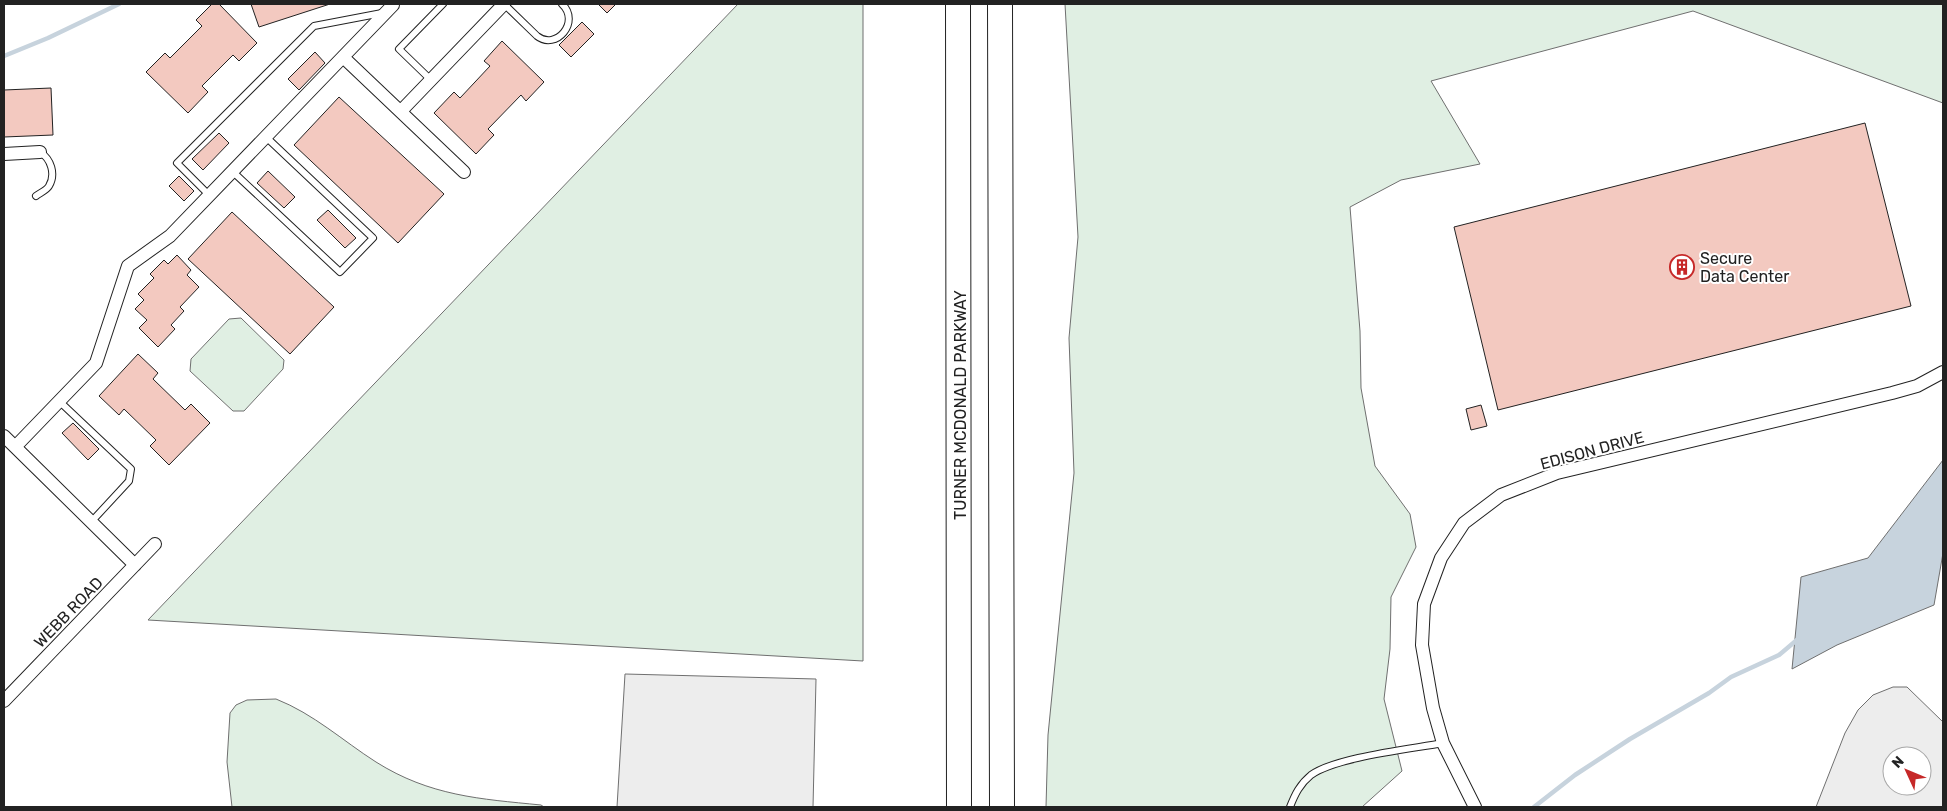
<svg xmlns="http://www.w3.org/2000/svg" width="1947" height="811" font-family="Rubik,sans-serif">
	<style>
		.green { fill: #e0efe3; stroke: #6f6f6f }
		.parking { fill: #ededed; stroke: #6f6f6f; fill-rule: evenodd }
		.water { fill: #c7d3dd; stroke: #6f6f6f }
		.lines { fill: none; stroke-linecap: round; stroke-linejoin: round }
		.stream { stroke: #c7d3dd; stroke-width: 4.5 }
		.building { fill: #f3c9c0; stroke: #222 }
		.service-casing { stroke: #222; stroke-width: 8 }
		.minor-casing { stroke: #222; stroke-width: 14 }
		.motorway-casing { stroke: #222; stroke-width: 26 }
		.service { stroke: #fff; stroke-width: 6 }
		.minor { stroke: #fff; stroke-width: 12 }
		.motorway { stroke: #fff; stroke-width: 24 }
		.labels { text-anchor: middle; stroke-width: 4; stroke-linejoin: round; paint-order: stroke }
		.poi-label { font-size: 16px; fill: #222; stroke: #fff; text-anchor: start }
		.street-label { font-size: 16px; fill: #222; stroke: #fff }
	</style>
	<rect width="100%" height="100%" fill="#fff"/>
	<path class="green" d="M738,4H863V661L148,620Z
		M1065,4H1943V103L1693,11L1431,81L1480,164L1401,180L1350,207L1360,331L1361,388L1375,466L1410,514L1416,547L1391,597L1390,649L1384,699L1402,771L1362,807H1046L1048,735L1074,473L1069,338L1078,237Z
		M241,318L284,360L283,369L244,411H233L190,371L191,359L229,319Z
		M276,699C314,714 343,741 376,762C430,796 480,799 541,805L544,807H232L227,762L230,713L236,705L247,700Z"/>
	<path class="parking" d="M625,674L816,679L813,807H617Z
		M1893,687H1907L1943,722V807H1816L1845,733L1858,710L1873,695ZM1892,756H1922V786H1892Z"/>
	<path class="water" d="M1943,460V553L1934,605L1837,645L1792,669L1801,577L1868,558Z"/>
	<g class="lines">
		<path class="stream" d="M4,56L48,38L119,4
			M1534,807L1575,775L1630,739L1709,693L1731,677L1779,655L1798,639"/>
	</g>
	<path class="building" d="M212,4H219L257,43L239,61L233,55L202,86L208,92L188,113L146,72L165,53L170,58L202,26L196,20Z
		M251,4H330L259,27Z
		M598,4H616L607,13Z
		M582,22L594,34L571,57L559,45Z
		M502,41L544,82L526,101L521,95L488,129L494,135L476,154L434,113L454,92L460,98L490,66L484,61Z
		M315,52L325,63L299,90L288,79Z
		M51,88L53,135L4,137V90Z
		M339,97L444,194L398,243L294,145Z
		M1865,123L1911,306L1498,410L1454,227Z
		M219,133L229,143L203,170L192,159Z
		M268,171L295,197L284,208L257,183Z
		M179,176L194,191L184,201L169,186Z
		M328,210L356,238L345,248L317,220Z
		M232,212L334,307L290,354L188,259Z
		M177,255L191,270L187,275L199,287L180,307L184,311L171,325L175,329L158,347L139,328L147,320L135,309L144,300L138,294L154,278L150,274L164,260L168,264Z
		M138,354L158,373L153,379L185,410L191,404L210,423L169,465L150,446L156,440L124,409L119,415L99,396Z
		M1481,405L1487,426L1471,430L1466,409Z
		M73,423L99,449L88,460L62,433Z"/>
	<g class="lines">
		<defs>
			<path id="service" d="M504,4L537,36C556,51 581,22 562,4
				M431,80L399,49L443,4
				M232,171L340,272L373,238L266,137
				M209,195L177,163L314,26L382,13
				M36,196C40,193 47,190 49,186C56,174 51,159 40,152
				M59,401L131,469L129,481L92,521
				M1290,807C1295,794 1300,784 1311,775C1336,757 1411,749 1443,743"/>
			<path id="minor" d="M343,57L464,172
				M401,111L504,4
				M4,154L40,152
				M4,436L135,565
				M15,447L96,363L128,266L170,236L393,5
				M4,701L155,544
				M1475,807L1443,743L1433,708L1422,645L1424,604L1441,558L1464,523L1501,495L1557,473L1892,393L1917,386L1943,372"/>
			<path id="motorway" d="M958,4L959,807
				M1000,4L1002,807"/>
		</defs>
		<use href="#service" class="service-casing"/>
		<use href="#minor" class="minor-casing"/>
		<use href="#motorway" class="motorway-casing"/>
		<use href="#service" class="service"/>
		<use href="#minor" class="minor"/>
		<use href="#motorway" class="motorway"/>
	</g>
	<defs>
		<symbol id="building-ring" viewBox="-11 -11 22 22"><circle r="9.5" fill="#fff" stroke="#c62828" stroke-width="1.5"/><path d="M-4-6H4V6H1V3H-1V6H-4ZM-2.5-4.3h1.7v1.8h-1.7ZM.8-4.3h1.7v1.8H.8ZM-2.5-1h1.7V.8h-1.7ZM.8-1h1.7V.8H.8Z" fill="#c62828"/></symbol>
	</defs>
	<g fill-rule="evenodd">
		<use href="#building-ring" x="1668" y="253" width="28" height="28"/>
	</g>
	<g class="labels">
		<g class="poi-label">
			<text x="1700" y="264">Secure<tspan x="1700" dy="18">Data Center</tspan></text>
		</g>
		<g class="street-label">
			<text transform="translate(960 405) rotate(-90)" y="6">TURNER MCDONALD PARKWAY</text>
			<text transform="translate(1592 450) rotate(-15)" y="6">EDISON DRIVE</text>
			<text transform="translate(68 612) rotate(-46)" y="6">WEBB ROAD</text>
		</g>
	</g>
	<rect width="1947" height="811" fill="none" stroke="#222222" stroke-width="10"/>
	<g transform="translate(1907 771) rotate(314)"><circle r="24" fill="#ffffff" stroke="#a7a7a7"/>
	<path d="M0-4L9 19L0 12L-9 19Z" fill="#c62828"/>
	<text y="-8" font-size="14" font-weight="bold" text-anchor="middle" fill="#222222">N</text>
	</g>
</svg>
